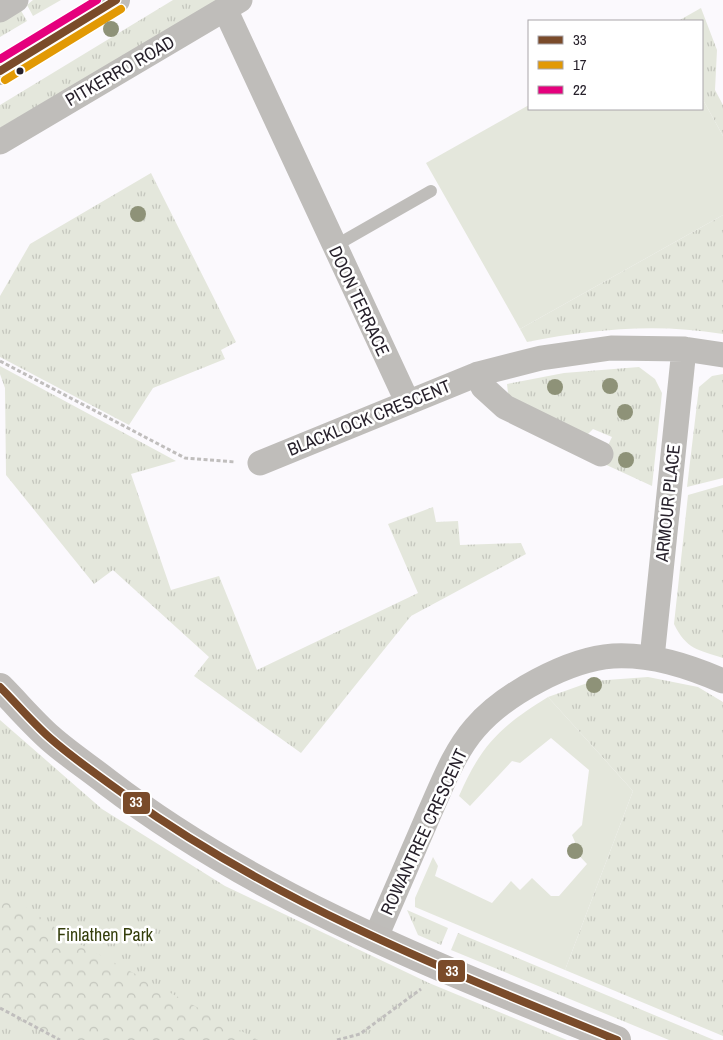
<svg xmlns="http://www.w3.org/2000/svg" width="723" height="1040" font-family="'Archivo Narrow',sans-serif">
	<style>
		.grass { fill: url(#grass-tufts) }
		.forest { fill: url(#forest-crowns) }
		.garden { fill: #e4e7dc }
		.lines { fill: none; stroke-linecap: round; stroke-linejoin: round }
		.path { stroke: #c0bebd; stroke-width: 3; stroke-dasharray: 4 2.5; stroke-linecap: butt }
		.lane { stroke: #bfbdba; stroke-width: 12 }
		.street { stroke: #bfbdba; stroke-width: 25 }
		.secondary { stroke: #bfbcb9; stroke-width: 28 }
		.bus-1-casing { stroke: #fff; stroke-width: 11 }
		.bus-2-casing { stroke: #fff; stroke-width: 11 }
		.bus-3-casing { stroke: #fff; stroke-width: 11 }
		.bus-1 { stroke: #7a4b2a; stroke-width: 8 }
		.bus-2 { stroke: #e29904; stroke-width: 8 }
		.bus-3 { stroke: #e5007d; stroke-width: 8 }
		.tree { fill: #8e9278 }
		.bus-dot { fill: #27212b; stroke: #fff; stroke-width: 2 }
		.labels { text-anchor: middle; stroke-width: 5; stroke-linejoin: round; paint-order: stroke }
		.street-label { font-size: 18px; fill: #27212b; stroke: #fff }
		.park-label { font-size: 18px; fill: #343e0b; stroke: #fff }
		.line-badge { stroke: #fff; stroke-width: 2 }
		.badge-label { font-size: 14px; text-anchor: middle; font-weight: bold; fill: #fff }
	</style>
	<defs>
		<pattern id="grass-tufts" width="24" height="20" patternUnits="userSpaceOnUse" patternTransform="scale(1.25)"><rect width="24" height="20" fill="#e4e7dc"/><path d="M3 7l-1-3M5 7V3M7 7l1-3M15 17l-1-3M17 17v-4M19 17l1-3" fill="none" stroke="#c4c6bd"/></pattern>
		<pattern id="forest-crowns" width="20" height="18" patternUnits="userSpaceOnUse" patternTransform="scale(1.25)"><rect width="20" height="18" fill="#e4e7dc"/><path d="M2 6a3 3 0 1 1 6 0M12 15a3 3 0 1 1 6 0" fill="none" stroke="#c4c6bd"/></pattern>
	</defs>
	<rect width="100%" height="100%" fill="#fbf9fd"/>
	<path class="grass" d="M33,0H61L33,16L27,5Z
		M173,0H218L0,128V105Z
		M701,8L717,50L715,90L723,105V136L702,98V21H678Z
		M20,9L27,21L0,37V22Z
		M151,173L236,342L221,350L225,359L153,388L129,425L0,357V296L30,244Z
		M723,215V334C656,323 593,329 527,342L520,329Z
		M0,366L176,461L131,474L171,590L219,576L257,670L418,593L388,524L433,507L436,522L458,521L460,545L521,543L526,554L411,616L301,753L194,676L209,657L113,570L94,584L6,475L5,388L0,374Z
		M639,367L655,379L662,393L652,486L600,462L612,437L593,429L584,438L509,402L507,384L564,373Z
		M723,374V478L687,487L699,387L712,376Z
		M723,485V658C698,650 686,649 674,624L688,495Z
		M648,677L698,687L723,702V1036L565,970L633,791L548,697L593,681Z
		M0,720L102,809L225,886L429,983L567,1040H0Z
		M407,910L448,928L441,945L418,935Z
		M458,933L714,1040H669L451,950Z"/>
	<path class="forest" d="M0,889L74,941L258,1040H60L0,1008Z"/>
	<path class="garden" d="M702,98L723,136V215L520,329L426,163L529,105V109H702Z
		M548,697L633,791L565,970L415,907V898L433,857L438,866L435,876L492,903L511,881L520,890L532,878L551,896H559L587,864L572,848L575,842L572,835L582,825L589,770L551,738L520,763L512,761L470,806L459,796C481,745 501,726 548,697Z"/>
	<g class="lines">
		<path class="path" d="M0,361L185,458L235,462
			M0,1008L60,1040
			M337,1040L360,1034L421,989"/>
		<path class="lane" d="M333,247L431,191"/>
		<path class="street" d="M225,9L407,401
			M0,10L16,0
			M0,142L240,0
			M478,374L483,387L505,407L601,454
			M260,463L478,374L541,358L611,348L684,349L723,355
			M652,658L684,349
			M375,939C393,898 411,856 429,814C442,785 454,752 475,728C504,694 569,659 613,656C652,654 688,666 723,681"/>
		<path class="secondary" d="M0,71L116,0
			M0,687C17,704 32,722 50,738C68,754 88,767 107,782C260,899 440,968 617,1040"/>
		<defs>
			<path id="bus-1" d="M0,71L116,0
				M0,687C17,704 32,722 50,738C75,760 102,778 128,797C278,904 448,971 617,1040"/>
			<path id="bus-2" d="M5,80L121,9"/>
			<path id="bus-3" d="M0,59L97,0"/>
		</defs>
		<use href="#bus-1" class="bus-1-casing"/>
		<use href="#bus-2" class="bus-2-casing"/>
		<use href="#bus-3" class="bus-3-casing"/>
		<use href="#bus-1" class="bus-1"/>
		<use href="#bus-2" class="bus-2"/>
		<use href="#bus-3" class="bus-3"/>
	</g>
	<g class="tree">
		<circle cx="111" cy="29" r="8"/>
		<circle cx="138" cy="214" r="8"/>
		<circle cx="610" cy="386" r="8"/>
		<circle cx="555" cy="387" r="8"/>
		<circle cx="625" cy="412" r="8"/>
		<circle cx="626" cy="460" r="8"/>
		<circle cx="594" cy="685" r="8"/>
		<circle cx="575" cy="851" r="8"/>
	</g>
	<circle class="bus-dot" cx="20" cy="71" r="4.5"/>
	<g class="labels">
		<g class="street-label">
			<text transform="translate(120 71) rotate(-30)" y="6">PITKERRO ROAD</text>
			<text transform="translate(359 301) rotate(65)" y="6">DOON TERRACE</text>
			<text transform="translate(369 418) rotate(-22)" y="6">BLACKLOCK CRESCENT</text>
			<text transform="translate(668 503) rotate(-84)" y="6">ARMOUR PLACE</text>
			<text transform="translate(424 832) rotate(-65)" y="6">ROWANTREE CRESCENT</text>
		</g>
		<g class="park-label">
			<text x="105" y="941">Finlathen Park</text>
		</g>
	</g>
	<g class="line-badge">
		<rect x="122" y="791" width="29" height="24" rx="5" fill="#7a4b2a"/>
		<rect x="437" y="959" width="29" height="24" rx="5" fill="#7a4b2a"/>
	</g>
	<g class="badge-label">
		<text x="136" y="807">33</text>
		<text x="452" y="976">33</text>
	</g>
	<rect x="528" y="20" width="175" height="90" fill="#ffffff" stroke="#a9a6aa"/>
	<rect x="538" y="36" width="25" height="8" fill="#7a4b2a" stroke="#a9a6aa"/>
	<text x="573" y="45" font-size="15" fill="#27212b">33</text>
	<rect x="538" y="61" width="25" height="8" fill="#e29904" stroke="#a9a6aa"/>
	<text x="573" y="70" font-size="15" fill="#27212b">17</text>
	<rect x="538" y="86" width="25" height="8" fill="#e5007d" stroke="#a9a6aa"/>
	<text x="573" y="95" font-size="15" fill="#27212b">22</text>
</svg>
